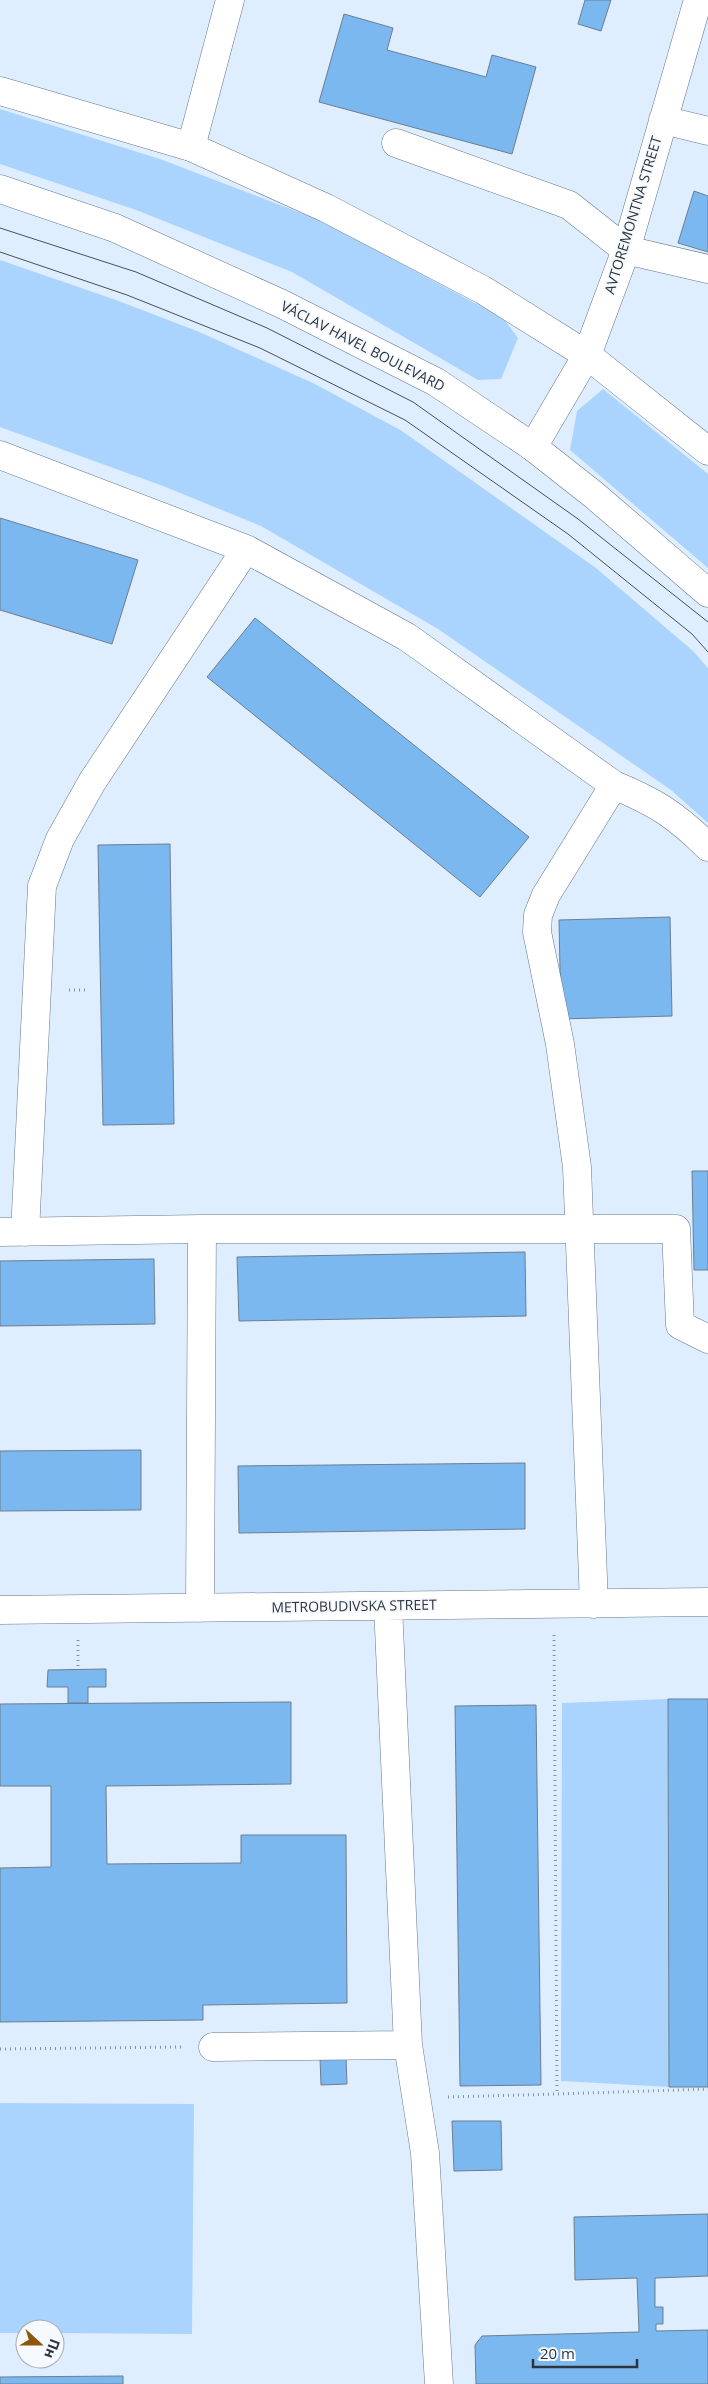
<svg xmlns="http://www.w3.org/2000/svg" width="708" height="2384" font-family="'Open Sans',sans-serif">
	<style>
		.green { fill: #aad4fd }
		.building { fill: #7bb8f0; stroke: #6c7e8f }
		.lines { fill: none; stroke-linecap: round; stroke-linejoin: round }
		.minor-casing { stroke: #677889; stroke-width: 29 }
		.major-casing { stroke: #677889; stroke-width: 29 }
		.path { stroke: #86919d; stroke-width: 3; stroke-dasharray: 1 4; stroke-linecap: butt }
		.minor { stroke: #fff; stroke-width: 28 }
		.major { stroke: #fff; stroke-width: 28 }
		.tram { stroke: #475059; stroke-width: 1 }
		.labels { text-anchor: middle; stroke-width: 4; stroke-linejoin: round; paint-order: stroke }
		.street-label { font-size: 14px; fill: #2d353c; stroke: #f6fafe }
	</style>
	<rect width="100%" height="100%" fill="#dfeefe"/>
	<path class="green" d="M0,109L160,159L319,220L503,318L518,338L501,379L478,380L292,272L136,210L0,164Z
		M0,260L116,300L197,331L315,384L402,431L596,568L693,651L708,668V823L671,790L438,629L261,526L163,486L0,427Z
		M603,389L708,474V568L570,450L577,411Z
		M668,1699L669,2087L561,2081L562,1703Z
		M0,2103L194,2104L192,2334L55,2333V2329H25V2333H0Z"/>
	<path class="building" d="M585,0H611L601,31L578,24Z
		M344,14L393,28L387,50L486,77L492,55L536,67L512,154L319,102Z
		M694,191L708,196V252L678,243Z
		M0,518L138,560L112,644L0,610Z
		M255,618L529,837L480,897L207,677Z
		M170,844L174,1124L103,1125L98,845Z
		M670,917L672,1016L561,1019L559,920Z
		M692,1171H708V1270H694Z
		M525,1252L526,1316L239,1321L237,1257Z
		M154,1259L155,1324L0,1326V1261Z
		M141,1450V1510L0,1511V1451Z
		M525,1463V1529L239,1533L238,1466Z
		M106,1669V1687H88V1703H68V1687H47L48,1670Z
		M668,1699H708V2087H669Z
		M291,1702V1784L106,1786L107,1864L241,1863V1835H346L347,2003L203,2005V2020L0,2022V1868L51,1867V1786H0V1704Z
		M536,1705L541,2085L460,2086L455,1706Z
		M346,2057L347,2084L321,2085L320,2058Z
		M452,2121H501L502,2170L454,2171Z
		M708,2214V2276L655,2278V2307H663V2324H656V2331L708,2330V2384H476L475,2345L482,2336L639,2332L637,2278L575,2280L574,2217Z
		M123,2376V2384H0V2377Z"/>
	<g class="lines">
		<defs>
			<path id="minor" d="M663,120L708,131
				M396,143L569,205L626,250L708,269
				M191,147L230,0
				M533,447L587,355L626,250L698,0
				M0,455L246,549L407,637L614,785C655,802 676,815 708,847
				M0,1232L202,1229H676L680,1325L708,1339
				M25,1232L42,886L60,839L92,782L246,549
				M594,1604L577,1167L560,1044L537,932L538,915L546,895L614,785
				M388,1606L408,2045L425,2153L439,2384
				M200,1608L202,1229
				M0,1610L708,1602
				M213,2047L408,2045"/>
			<path id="major" d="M0,91L191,147L326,208L483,290L587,355L708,451
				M0,189L115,228L282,304L436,382L533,447L594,495L708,593"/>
		</defs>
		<use href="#minor" class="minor-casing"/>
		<use href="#major" class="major-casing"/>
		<path class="path" d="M69,990H87
			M554,1635L557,2094L708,2089
			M78,1640V1669
			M0,2049L182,2047
			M448,2097L557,2094"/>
		<use href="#minor" class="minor"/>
		<use href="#major" class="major"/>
		<path class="tram" d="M0,228L136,272L267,328L413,402L578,519L708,622
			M0,252L127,295L260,348L405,420L568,534L692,634L708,652"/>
	</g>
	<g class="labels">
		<g class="street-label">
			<text transform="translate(633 215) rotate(-73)" y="5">AVTOREMONTNA STREET</text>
			<text transform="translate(363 346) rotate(27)" y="5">VÁCLAV HAVEL BOULEVARD</text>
			<text transform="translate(354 1606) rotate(-1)" y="5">METROBUDIVSKA STREET</text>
		</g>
	</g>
	<g transform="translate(40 2344) rotate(111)"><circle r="24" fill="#f6fafe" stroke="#a6abb0"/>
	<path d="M0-4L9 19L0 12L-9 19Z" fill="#8d5709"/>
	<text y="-8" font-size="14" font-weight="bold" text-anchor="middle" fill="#2d353c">Пн</text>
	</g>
	<path d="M533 2359v8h104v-8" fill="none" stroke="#2d353c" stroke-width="2.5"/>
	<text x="540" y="2359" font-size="15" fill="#2d353c" stroke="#f6fafe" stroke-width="4" paint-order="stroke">20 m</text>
</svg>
